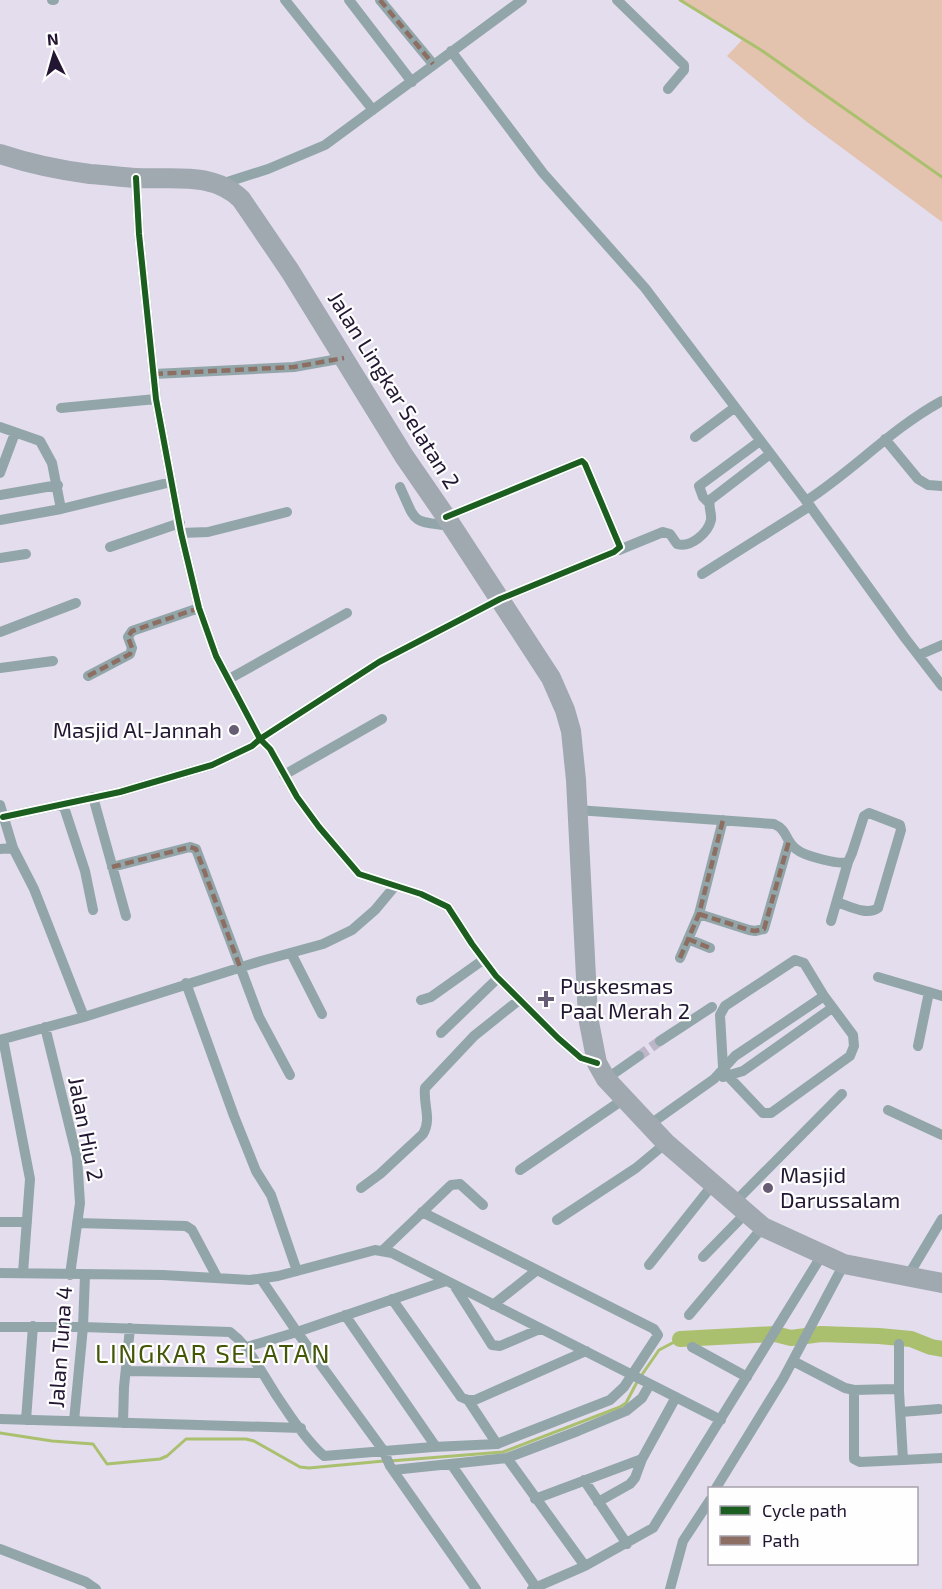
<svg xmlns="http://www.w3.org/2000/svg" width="942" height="1589" font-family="'Exo 2',sans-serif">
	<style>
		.green { fill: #e4c3ae }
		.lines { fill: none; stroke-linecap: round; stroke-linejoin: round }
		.stream { stroke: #aac06e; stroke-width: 3 }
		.river { stroke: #aac06e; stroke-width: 16 }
		.street-tunnel { stroke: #bdb5c8; stroke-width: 10; stroke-dasharray: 10 5; stroke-linecap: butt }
		.street { stroke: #92a6a9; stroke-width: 10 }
		.highway { stroke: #a0a8b0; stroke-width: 20 }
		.quiet { stroke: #8d6e63; stroke-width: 4.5; stroke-dasharray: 9 4.5; stroke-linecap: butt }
		.cycleway-casing { stroke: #fefefe; stroke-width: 10 }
		.cycleway { stroke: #1b5e20; stroke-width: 6 }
		.poi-dot { fill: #665c74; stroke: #fefefe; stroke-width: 2 }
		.labels { text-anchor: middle; stroke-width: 4.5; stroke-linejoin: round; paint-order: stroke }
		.street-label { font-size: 22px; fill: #231632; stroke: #fefefe }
		.poi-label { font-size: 22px; fill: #231632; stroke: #fefefe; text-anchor: start }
		.quarter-label { font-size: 26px; letter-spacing: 1.5px; fill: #445709; stroke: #fefefe }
	</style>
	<rect width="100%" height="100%" fill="#e3ddee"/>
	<path class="green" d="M680,0H942V222L807,122L727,56L742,40Z"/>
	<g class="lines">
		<path class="stream" d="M680,0L761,50L942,177
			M641,1376L659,1350L680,1339
			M0,1433L52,1441L93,1444L107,1464L160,1459L167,1456L186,1439H246L254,1441L300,1467L309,1468L384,1461
			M390,1461L503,1452L620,1407L626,1403L637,1382"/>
		<path class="river" d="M680,1339L775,1334L791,1338L821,1334L879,1336L911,1339L931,1347L942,1349"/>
		<path class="street-tunnel" d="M639,1056L660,1041"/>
		<path class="street" d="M52,0H54
			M285,0L373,110
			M349,0L412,82
			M380,0L433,64
			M617,0L684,65V70L668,89
			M451,51L543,173L645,288L810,506L905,638L942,686
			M221,184L268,169L325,145L522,0
			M154,374L294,367L344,358
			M61,408L156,399
			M0,427L40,441L52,463L61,509
			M695,437L734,408
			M885,439L918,479L928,485L942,486
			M0,473L15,433
			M400,487C417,524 410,521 452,526
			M0,495L58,485
			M806,501C854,470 892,428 942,401
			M709,503L703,497L699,486L760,441
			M446,517L582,461L585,464L620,547L614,552L500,599L379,662L260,739L270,749L297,797L319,827L359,874L421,894L448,907L472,944L496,976L558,1038L581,1058L597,1063
			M0,520L61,509L171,482
			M181,533L208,532L287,512
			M110,547L180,523
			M619,550L663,532L670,534L677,544C691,548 708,533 711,520C712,513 708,507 710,500L770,454
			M0,558L26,554
			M702,574L810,506
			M0,632L76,603
			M919,655L942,645
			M0,668L53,661
			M88,676L130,654L132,648L128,637L132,631L199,608
			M229,679L347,613
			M284,775L382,719
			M93,797L126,916
			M63,804L85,871L93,910
			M0,805L13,848L34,889L84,1017
			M577,810L774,824C788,830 785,841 796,849C804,856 839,865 848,862
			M3,817L120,792L212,765L252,746L260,739L216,656L199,608L181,533L156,399L139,234L136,178
			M0,849L13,848
			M112,867L190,847L196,849L259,1017L290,1075
			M699,914L749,930L755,931L764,929L789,841
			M831,921L848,862L852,853L864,816L869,813L900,825L901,830L878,908C867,916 849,906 837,902
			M688,939L710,948
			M291,953L322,1014
			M680,958L699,914L723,820
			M795,960L804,963L824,996L853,1035L854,1046L850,1056L771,1113H763L728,1076L723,1067L720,1015L725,1006Z
			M878,977L942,996
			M186,983L234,1116L256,1171L271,1195L297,1271
			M421,1000L431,997L483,960
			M45,1027L77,1157L80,1203L70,1275
			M441,1033L498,978
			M3,1039L30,1179L23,1273
			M0,1040L84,1017L261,961L323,944L352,930L375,910L395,886
			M660,1041L712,1007
			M918,1046L929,992
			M723,1077L743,1071L832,1008
			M606,1079L639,1056
			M888,1110L942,1135
			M649,1125L714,1079L735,1056L824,996
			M520,1170L624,1099
			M361,1188L380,1174L423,1134C432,1119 423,1105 425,1088L474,1036L519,1000
			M734,1203L842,1094
			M422,1212L654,1329L658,1335L624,1387L610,1400L497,1444L433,1447
			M557,1220L636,1168L666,1143
			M0,1222H27
			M77,1223L186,1226L192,1230L217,1277
			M383,1250L451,1185L460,1184L483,1205
			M703,1257L746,1213
			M649,1265L714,1183
			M0,1273L163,1275L250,1280L278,1276L375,1250L392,1253L721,1420
			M908,1276L942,1219
			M261,1279L297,1332L383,1450L390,1466L476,1589
			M454,1285L492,1345L500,1346L540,1329
			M392,1299L461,1397L468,1400L497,1444
			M493,1305L537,1270
			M689,1315L763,1227
			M0,1327H83L230,1332C245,1343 252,1357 262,1372C276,1396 304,1439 324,1456L433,1447L434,1444L345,1315
			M247,1347L297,1332L446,1281
			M692,1347L747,1377
			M793,1361L845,1388L854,1390L895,1389L899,1391
			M126,1371L262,1373
			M854,1390V1459L860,1462L903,1460L899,1391V1344
			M468,1400H475L586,1351
			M901,1412L939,1409
			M0,1419L301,1428
			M26,1420L33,1326
			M74,1421L83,1327L85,1275
			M123,1423L124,1387L130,1328
			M507,1458L585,1566
			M903,1460L942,1458
			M451,1464L536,1587
			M393,1470L507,1458L578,1431L626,1411L642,1398L650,1384
			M584,1480L627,1544
			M716,1488L783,1379L844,1264
			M535,1499L642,1459
			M598,1502L630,1484L635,1478L642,1459L676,1397
			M0,1549L86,1582L96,1589
			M532,1589L585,1566L653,1528L822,1255
			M670,1589L683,1541L710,1500"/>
		<path class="highway" d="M0,154C30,164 59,170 90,174C105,175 121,177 136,178C173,180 212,171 241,199L290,271L404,456L446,517L551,678L565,710L571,731L576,780L588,1017L597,1063L606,1079L666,1143L763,1227L844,1264L942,1283"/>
		<path class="quiet" d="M380,0L433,64
			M154,374L294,367L344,358
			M88,676L130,654L132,648L128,637L132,631L199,608
			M112,867L190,847L196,849L240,967
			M699,914L749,930L755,931L764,929L789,841
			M688,939L710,948
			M680,958L699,914L723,820"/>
		<defs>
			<path id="cycleway" d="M446,517L582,461L585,464L620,547L614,552L500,599L379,662L260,739L270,749L297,797L319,827L359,874L421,894L448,907L472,944L496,976L558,1038L581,1058L597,1063
				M3,817L120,792L212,765L252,746L260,739L216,656L199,608L181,533L156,399L139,234L136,178"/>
		</defs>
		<use href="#cycleway" class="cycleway-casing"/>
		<use href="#cycleway" class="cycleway"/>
	</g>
	<g class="poi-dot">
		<circle cx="234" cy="730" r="6"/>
		<path d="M543 990h6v6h6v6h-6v6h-6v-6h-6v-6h6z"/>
		<circle cx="768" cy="1188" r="6"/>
	</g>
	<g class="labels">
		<g class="street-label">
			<text transform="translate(394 390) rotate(58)" y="8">Jalan Lingkar Selatan 2</text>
			<text transform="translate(86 1129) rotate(79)" y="8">Jalan Hiu 2</text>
			<text transform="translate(60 1347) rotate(-86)" y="8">Jalan Tuna 4</text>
		</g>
		<g class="poi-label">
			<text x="222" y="738" text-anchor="end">Masjid Al-Jannah</text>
			<text x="560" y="994">Puskesmas<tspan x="560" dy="25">Paal Merah 2</tspan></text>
			<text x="780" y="1183">Masjid<tspan x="780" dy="25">Darussalam</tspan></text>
		</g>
		<g class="quarter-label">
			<text x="213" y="1363">LINGKAR SELATAN</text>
		</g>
	</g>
	<rect x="708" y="1487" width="210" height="78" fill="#fefefe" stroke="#a6a1ac" stroke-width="1.5"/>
	<rect x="720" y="1506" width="30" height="9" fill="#1b5e20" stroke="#a6a1ac" stroke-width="1.5"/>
	<text x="762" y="1517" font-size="18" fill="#231632">Cycle path</text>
	<rect x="720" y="1536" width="30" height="9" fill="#8d6e63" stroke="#a6a1ac" stroke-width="1.5"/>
	<text x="762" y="1547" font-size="18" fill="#231632">Path</text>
	<g transform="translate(54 54) rotate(355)" stroke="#fefefe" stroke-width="4.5" paint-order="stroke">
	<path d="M0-4.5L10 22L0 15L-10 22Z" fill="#231632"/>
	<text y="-9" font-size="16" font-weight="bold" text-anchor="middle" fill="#231632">N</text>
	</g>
</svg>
